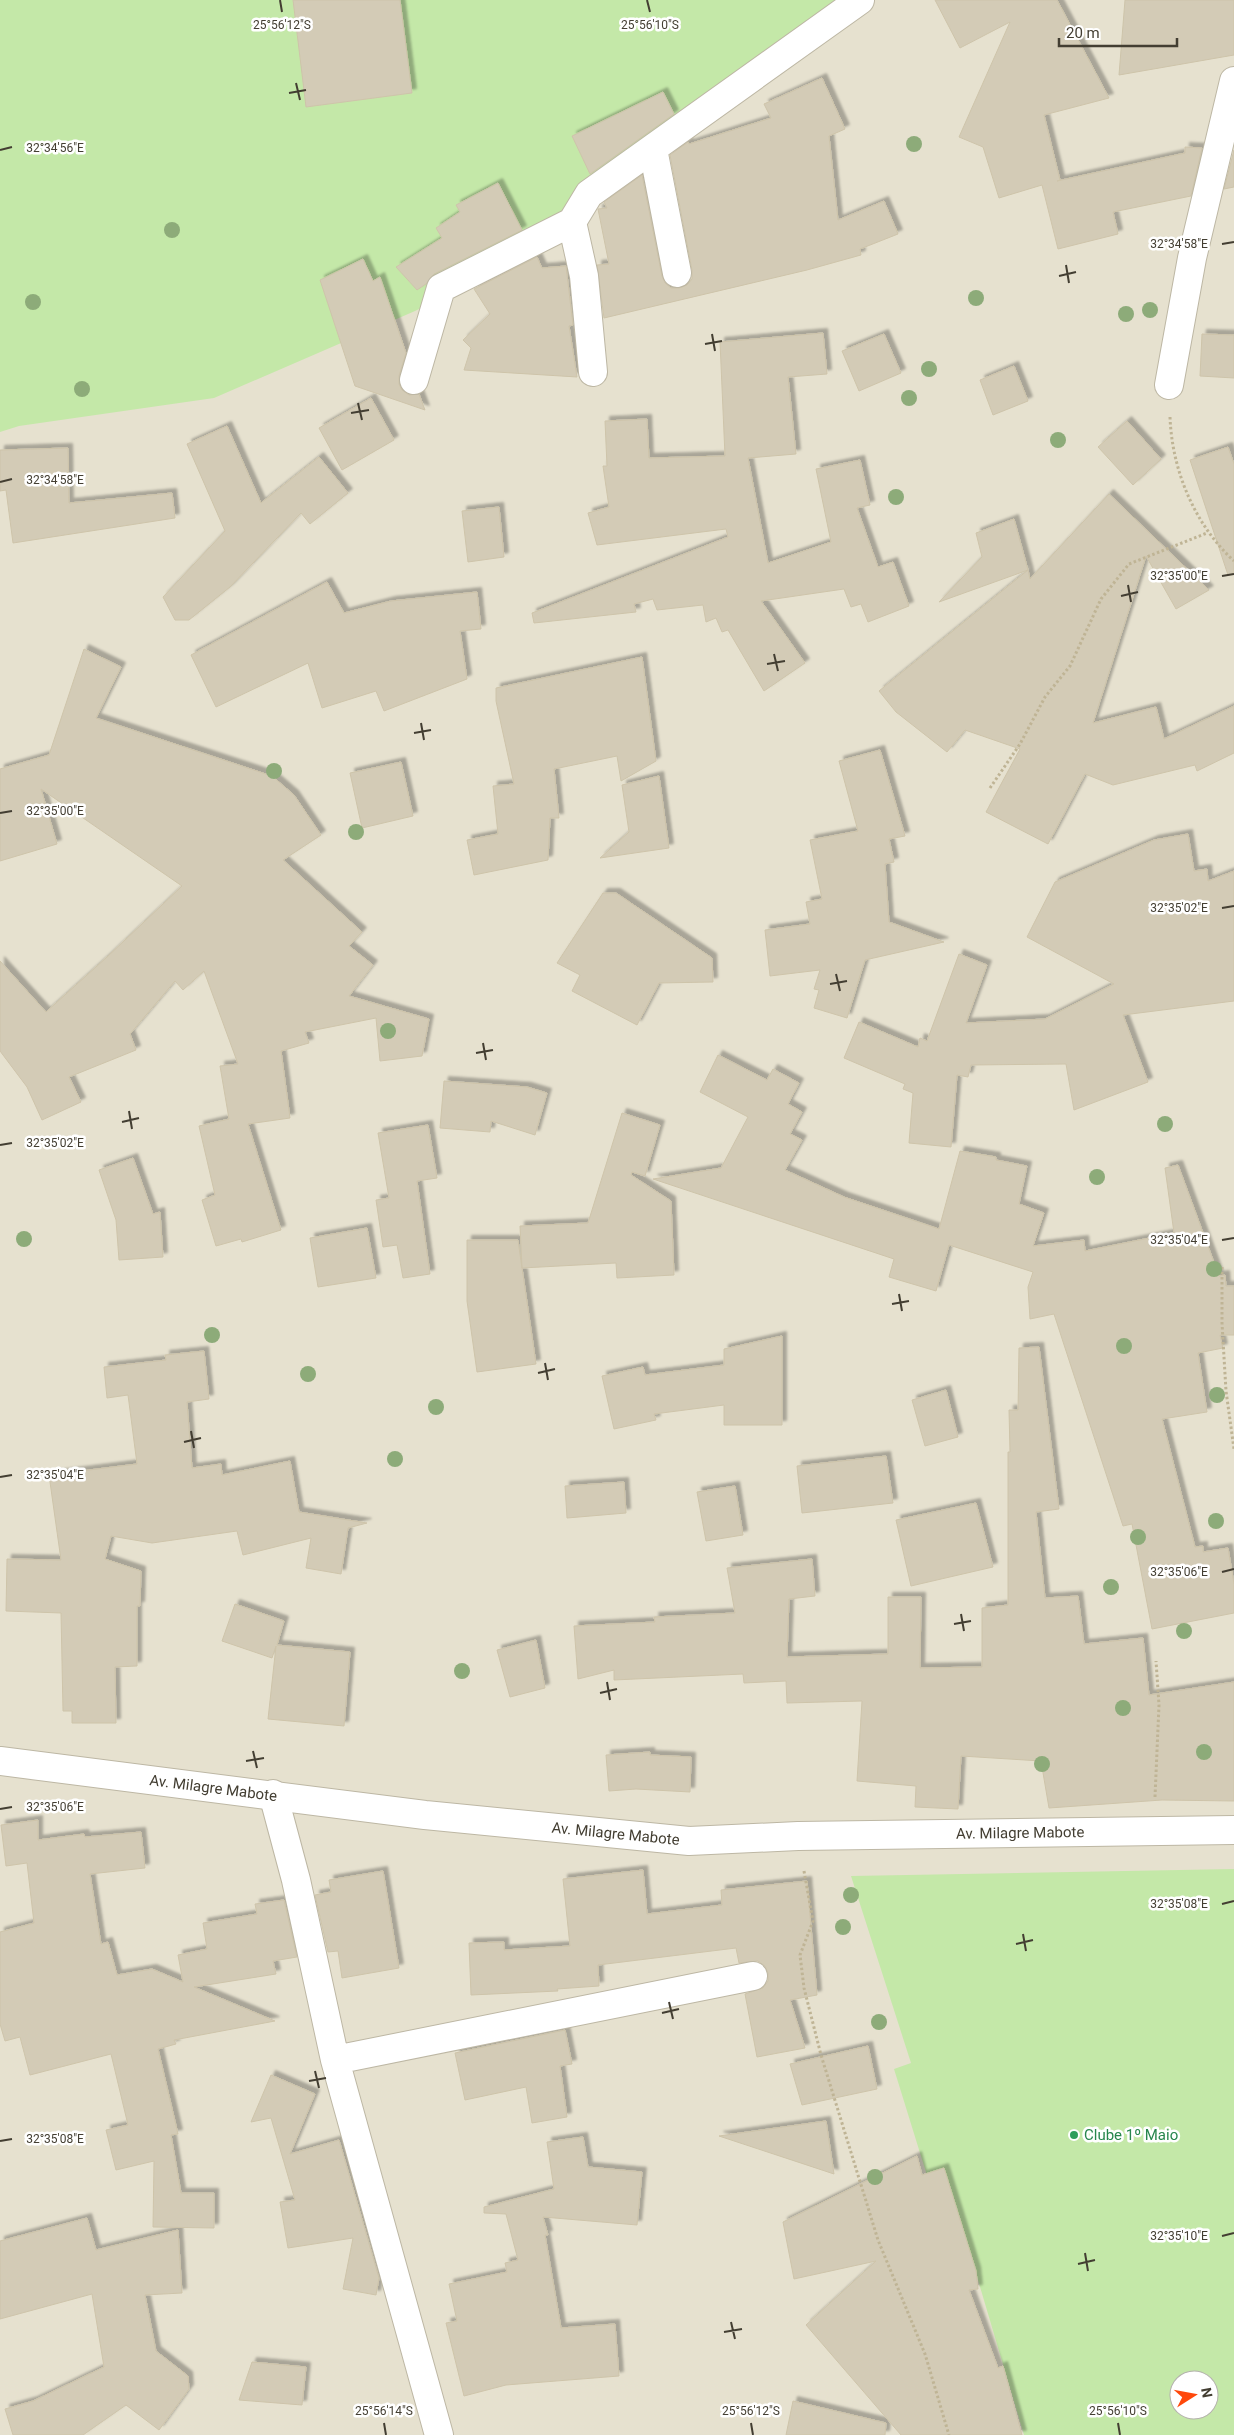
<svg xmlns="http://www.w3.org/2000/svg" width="1234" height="2435" font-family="Roboto,sans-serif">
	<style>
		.residential { fill: #e6e1cf; fill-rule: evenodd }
		.green { fill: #c4e8a8; fill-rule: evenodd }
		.building { fill: #d3cbb6; stroke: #cec4aa; filter: url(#shadow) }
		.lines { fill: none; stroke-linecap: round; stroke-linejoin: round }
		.minor-casing { stroke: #bdb7a4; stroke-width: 30 }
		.tertiary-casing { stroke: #bdb7a4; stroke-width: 30 }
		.path { stroke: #bfb495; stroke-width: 3; stroke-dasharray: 2.5 2.5; stroke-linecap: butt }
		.minor { stroke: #fff; stroke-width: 28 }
		.tertiary { stroke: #fff; stroke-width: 28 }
		.tree { fill: #8dab79 }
		.ticks { fill: none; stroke: #433e32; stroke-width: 2 }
		.leisure-dot { fill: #2e9e5b; stroke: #fff; stroke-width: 2 }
		.labels { text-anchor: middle; stroke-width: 5; stroke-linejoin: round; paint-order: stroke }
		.street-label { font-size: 15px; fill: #433e32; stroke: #fff }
		.leisure-label { font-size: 15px; fill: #27864d; stroke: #fff; text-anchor: start }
		.ticks-label { font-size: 12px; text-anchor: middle; fill: #433e32; stroke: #fff; stroke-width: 5; stroke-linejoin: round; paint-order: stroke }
	</style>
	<defs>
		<filter id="shadow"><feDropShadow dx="4.5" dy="-4.5" stdDeviation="1" flood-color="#0004"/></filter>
	</defs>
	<rect width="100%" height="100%" fill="#f1eee1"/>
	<path class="residential" d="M0,0H1234V2435H0ZM1179,2380H1209V2410H1179Z"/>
	<path class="green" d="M0,0H868L583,212L572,234L415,311L214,398L19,426L0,432Z
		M1234,1869V2435H1024L956,2206L938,2211L894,2069L911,2063L851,1876ZM1179,2380H1209V2410H1179Z"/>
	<path class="building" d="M293,0H400L412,93L306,107Z
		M935,0H1057L1109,98L1044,115L1060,180L1057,181L1185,153V147L1202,148L1191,196L1113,212L1118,234L1058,249L1042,185L999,198L983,147L959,137L1010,22L960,48Z
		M1125,0H1234V55L1119,75Z
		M822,78L845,129L829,136L838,220L884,201L898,234L860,249L861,255L807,270L604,318L597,265L609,264L598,209L607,208L604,202L642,175L662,276L665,283L671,288H679L687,285L692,279V270L670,155L688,142L689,144L771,118L764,104Z
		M663,92L674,114L590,174L572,136Z
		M1234,150V187L1224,189Z
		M498,183L522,230L434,274L426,284L417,290L396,267L442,238L436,228L460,212L456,205Z
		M537,257L542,268L566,266L573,325L569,326L577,377L464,370L471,348L463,340L490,314L474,289Z
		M363,259L373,281L380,277L406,353L399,376V384L402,390L409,395L419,394L425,410L355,386L320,280Z
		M823,333L827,374L788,377L796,454L748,458L768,563L831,542L816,469L860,460L870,505L857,508L878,567L893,562L909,606L868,622L861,604L851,607L844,589L761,601L805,663L764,691L728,630L722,632L716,618L706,622L703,605L657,610L653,599L634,604L636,612L534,623L532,613L728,537L726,529L597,545L588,513L609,507L603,466H607L605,421L647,419L649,458L725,456L720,342Z
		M884,334L901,373L859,391L842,351Z
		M1202,334L1234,335V378L1200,376Z
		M1014,366L1028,401L993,415L980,380Z
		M371,398L394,440L342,470L319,428Z
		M1127,421L1161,459L1133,485L1098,447Z
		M227,426L261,503L319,457L348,493L310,524L301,513L230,587L189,620H175L163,597L225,531L187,444Z
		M1228,447L1234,464V574L1228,575L1190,460Z
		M68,448L69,503L172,493L175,518L13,543L6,490L0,491V450Z
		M1109,494L1209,590L1176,609L1146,556L1093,723L1156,707L1164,739L1234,706V753L1197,771L1195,765L1113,785L1085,774L1048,844L986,812L1020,749L965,730L947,752L896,712L879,691L1028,570L1030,579Z
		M499,507L504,557L468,562L462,511Z
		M1014,519L1028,570L939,602L982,557L976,533Z
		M327,582L344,613L391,601L477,592L481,629L460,631L467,679L384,711L376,691L322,708L308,663L216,707L191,655Z
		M84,649L121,667L96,718L272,776L294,795L321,835L283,860L362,932L349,946L373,965L349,996L429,1019L422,1056L380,1061L376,1018L305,1032L309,1043L281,1051L290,1118L248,1124L281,1230L242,1242L241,1239L216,1246L202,1200L215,1195L199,1126L229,1119L220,1066L238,1064L204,971L183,990L175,981L130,1034L136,1050L69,1077L81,1102L42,1120L27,1087L0,1051V961L46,1012L107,957L182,886L41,789L57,844L0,861V769L49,755Z
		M642,657L656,761L621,781L617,756L554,769L559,818H550L548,860L474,875L467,840L498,834L493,786L514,784L496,701V688Z
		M880,750L905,836L889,839L894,862L885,864L889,922L944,942L865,960L847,1018L814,1008L819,990L814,989L820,970L770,976L765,930L810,924L806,902L822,899L810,840L858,831L839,761Z
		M401,762L413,816L362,828L350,773Z
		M659,776L669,848L600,858L629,832L622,785Z
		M1188,834L1194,871L1207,869L1208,881L1234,871V1001L1123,1015L1148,1082L1074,1110L1066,1064L971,1065L968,1077L957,1075L951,1147L909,1143L913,1093L903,1089L905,1084L844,1058L859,1022L918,1047L920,1038L927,1041L959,954L987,965L966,1023L1045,1019L1114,984L1027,937L1055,882L1154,840Z
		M603,893H616L712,958L713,982L659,983L637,1025L572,991L580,975L557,963Z
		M718,1055L767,1080L773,1069L799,1083L788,1104L802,1112L790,1134L802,1140L785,1170L844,1197L939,1229L960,1151L996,1157V1160L1027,1166L1019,1204L1044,1213L1033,1246L1084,1240L1085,1251L1174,1233L1165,1168L1178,1165L1219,1276L1225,1275L1226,1286H1234V1335H1220L1223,1348L1198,1353L1207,1412L1162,1419L1195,1547L1203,1546V1552L1228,1548L1234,1584V1613L1152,1629L1132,1524L1123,1526L1054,1314L1030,1319L1028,1287L1033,1272L949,1245L936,1291L889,1277L894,1259L653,1179L721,1168L748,1117L700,1092Z
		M444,1081L527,1087L547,1093L535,1135L491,1121L490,1132L440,1128Z
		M622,1113L660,1125L645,1176L632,1172L631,1175L671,1201L674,1275L617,1278L616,1263L522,1268L536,1364L477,1372L467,1301V1240H518L522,1268L520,1226L588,1223Z
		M428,1125L437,1178L417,1181L430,1274L403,1278L397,1245L383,1247L376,1200L389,1198L378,1133Z
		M133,1158L153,1214L160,1212L163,1257L119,1260L116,1220L99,1170Z
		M367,1228L376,1278L318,1287L310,1238Z
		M782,1336V1425H724V1405L654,1414L656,1420L614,1429L602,1376L643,1367L645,1375L724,1365V1349Z
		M1039,1347L1059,1509L1036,1512L1045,1598L1078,1596L1084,1644L1143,1638L1149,1695L1234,1682V1801L1162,1800L1049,1808L1041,1761L961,1756L958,1809L915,1807L916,1786L857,1781L862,1701L787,1703L786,1681L744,1683L743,1674L614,1680V1670L578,1679L574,1626L655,1622L654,1617L735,1613L727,1568L812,1559L815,1596L789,1599L787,1657L888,1654V1597H921L920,1668L982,1667V1608L1008,1605V1452H1010L1009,1410H1018L1019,1348Z
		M204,1351L209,1399L187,1402L192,1468L221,1464L222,1475L290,1461L299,1512L367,1523L348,1528L341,1574L306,1568L311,1538L243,1555L237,1531L152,1543L111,1536L105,1559L141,1571L140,1606H137V1666L115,1667L116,1723H72V1711H63L61,1613L6,1611L7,1559L61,1560L49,1475L137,1464L128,1395L107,1398L104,1367L166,1360L165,1355Z
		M946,1390L958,1437L925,1446L912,1400Z
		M886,1456L893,1503L802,1513L797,1466Z
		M624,1482L626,1513L567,1518L565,1486Z
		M735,1486L743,1535L706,1541L697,1492Z
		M976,1503L993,1567L911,1586L896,1520Z
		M235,1604L284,1621L277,1645L350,1652L344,1726L268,1719L276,1646L272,1658L222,1641Z
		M536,1640L545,1688L510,1697L497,1650Z
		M650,1752V1755L691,1757L690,1792L636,1789L609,1791L606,1755Z
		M38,1820V1840L84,1834L85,1837L141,1832L145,1868L90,1874L101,1944L108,1942L117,1975L152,1969L183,1982L178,1955L207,1949L203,1923L257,1914L255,1904L284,1900L297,1957L273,1961L276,1974L194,1987L275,2021L174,2040L176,2044L158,2049L178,2134L171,2135L181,2193H214V2228L153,2227L154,2161L116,2170L106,2130L128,2125L111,2054L30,2075L20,2037L5,2041L0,2024V1932L34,1923L27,1863L6,1866L1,1825Z
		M643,1870L647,1914L722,1905L721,1890L807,1881L817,1995L790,2000L805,2048L757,2057L745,1994L763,1988L768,1981V1973L765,1966L758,1961L739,1963L736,1948L598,1965L599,1986L557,1989L558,1991L471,1995L469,1943L504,1942V1950L570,1946L563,1879Z
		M383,1871L399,1968L342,1978L338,1951L328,1952L315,1895L331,1892L329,1880Z
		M565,2030L572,2064L560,2066L567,2117L532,2123L526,2087L465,2100L455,2053Z
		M868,2046L877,2089L802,2105L790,2064Z
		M271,2075L315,2094L290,2154L339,2140L379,2278L376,2295L343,2289L353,2238L288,2248L280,2202L295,2200L271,2118L251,2122Z
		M826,2121L834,2174L719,2136Z
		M583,2137L588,2167L642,2172L637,2225L543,2217L548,2235H545L561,2328L615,2324L619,2376L506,2385L464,2396L446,2323L457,2321L449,2284L507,2272L505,2263L518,2260L506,2214L484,2213V2207L554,2189L547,2142Z
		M917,2156L922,2175L944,2168L976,2271L978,2289L969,2290L998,2368L1003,2366L1022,2435H901L806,2325L876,2261L794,2279L783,2222Z
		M87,2218L96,2250L178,2230L182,2293L145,2295L156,2351L188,2376L189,2389L159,2430L126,2405L83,2435H13L5,2409L33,2401L104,2367L92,2294L0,2319V2241Z
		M252,2362L306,2367L302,2405L239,2400Z
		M793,2401L886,2423L885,2435H786Z"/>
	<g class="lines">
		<defs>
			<path id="minor" d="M653,149L677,273
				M572,222L584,276L593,372
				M414,380L441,288L572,222L589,194L860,0
				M1169,385L1192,258L1234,81
				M273,1794L296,1880L335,2060L439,2435
				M335,2060L753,1976"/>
			<g id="tertiary">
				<path id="s1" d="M0,1761L425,1815L689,1841L798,1836L1234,1830"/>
			</g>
		</defs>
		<use href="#minor" class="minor-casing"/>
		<use href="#tertiary" class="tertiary-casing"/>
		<path class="path" d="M1170,417C1172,471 1195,525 1234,561
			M990,788L1020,744L1045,697L1070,666L1101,599L1129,564L1207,533
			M1222,1267V1323L1226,1391L1234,1449
			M1155,1797L1159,1705L1156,1661
			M804,1871L813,1921L800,1955L804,1988L821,2055L878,2240L925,2354L949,2435"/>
		<use href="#minor" class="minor"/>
		<use href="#tertiary" class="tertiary"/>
	</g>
	<g class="tree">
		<circle cx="914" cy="144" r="8"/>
		<circle cx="172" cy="230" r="8"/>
		<circle cx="976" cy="298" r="8"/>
		<circle cx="33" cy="302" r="8"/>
		<circle cx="1150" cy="310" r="8"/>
		<circle cx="1126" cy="314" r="8"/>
		<circle cx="929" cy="369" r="8"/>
		<circle cx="82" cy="389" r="8"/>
		<circle cx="909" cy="398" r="8"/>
		<circle cx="1058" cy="440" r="8"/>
		<circle cx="896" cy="497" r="8"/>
		<circle cx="274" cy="771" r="8"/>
		<circle cx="356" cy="832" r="8"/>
		<circle cx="388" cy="1031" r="8"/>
		<circle cx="1165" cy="1124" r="8"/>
		<circle cx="1097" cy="1177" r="8"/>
		<circle cx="24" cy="1239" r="8"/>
		<circle cx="1214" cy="1269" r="8"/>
		<circle cx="212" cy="1335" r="8"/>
		<circle cx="1124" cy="1346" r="8"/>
		<circle cx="308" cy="1374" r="8"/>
		<circle cx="1217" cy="1395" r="8"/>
		<circle cx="436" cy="1407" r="8"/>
		<circle cx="395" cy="1459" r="8"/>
		<circle cx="1216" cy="1521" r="8"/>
		<circle cx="1138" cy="1537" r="8"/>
		<circle cx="1111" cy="1587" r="8"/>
		<circle cx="1184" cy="1631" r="8"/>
		<circle cx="462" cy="1671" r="8"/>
		<circle cx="1123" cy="1708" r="8"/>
		<circle cx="1204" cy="1752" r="8"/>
		<circle cx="1042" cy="1764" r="8"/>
		<circle cx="851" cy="1895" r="8"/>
		<circle cx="843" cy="1927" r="8"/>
		<circle cx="879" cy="2022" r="8"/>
		<circle cx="875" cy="2177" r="8"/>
	</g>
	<path class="ticks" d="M280,0L282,12M647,0L650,12M296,83L300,100M289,93L306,90M0,150L12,147M1222,244L1234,242M1066,265L1069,283M1059,276L1076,272M712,334L715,351M705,344L722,341M358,403L362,420M351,413L369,410M0,482L12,479M1222,576L1234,574M1128,585L1131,602M1121,596L1138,592M774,654L778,671M767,664L785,661M421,723L424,740M414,733L431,730M0,813L12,811M1222,908L1234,906M836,974L840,991M830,984L847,981M483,1043L486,1060M476,1053L493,1050M129,1111L132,1129M122,1122L139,1118M0,1145L12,1143M1222,1240L1234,1238M899,1294L902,1311M892,1304L909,1301M545,1363L548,1380M538,1373L555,1369M191,1431L194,1448M184,1442L201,1438M0,1477L12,1475M1222,1572L1234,1569M961,1614L964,1631M954,1624L971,1621M607,1682L610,1700M600,1693L617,1689M253,1751L257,1768M246,1761L264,1758M0,1809L12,1807M1222,1904L1234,1901M1023,1934L1026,1951M1016,1944L1033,1940M669,2002L673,2019M662,2013L679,2009M315,2071L319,2088M309,2081L326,2078M0,2141L12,2139M1222,2236L1234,2233M1085,2253L1088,2271M1078,2264L1095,2260M731,2322L735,2339M724,2332L742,2329M384,2423L386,2435M751,2423L753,2435M1118,2423L1120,2435"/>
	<circle class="leisure-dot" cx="1074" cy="2135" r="5"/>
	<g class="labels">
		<g class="street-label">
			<text dy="5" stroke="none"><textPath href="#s1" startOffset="215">Av. Milagre Mabote</textPath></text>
			<text dy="5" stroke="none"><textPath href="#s1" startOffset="1025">Av. Milagre Mabote</textPath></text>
			<text dy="5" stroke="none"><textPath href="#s1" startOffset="620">Av. Milagre Mabote</textPath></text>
		</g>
		<g class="leisure-label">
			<text x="1084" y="2140">Clube 1º Maio</text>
		</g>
	</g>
	<g class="ticks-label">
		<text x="282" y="29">25°56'12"S</text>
		<text x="650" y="29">25°56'10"S</text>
		<text x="55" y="152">32°34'56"E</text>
		<text x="1179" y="248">32°34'58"E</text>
		<text x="55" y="484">32°34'58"E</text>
		<text x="1179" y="580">32°35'00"E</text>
		<text x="55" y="815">32°35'00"E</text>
		<text x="1179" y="912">32°35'02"E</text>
		<text x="55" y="1147">32°35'02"E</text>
		<text x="1179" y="1244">32°35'04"E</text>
		<text x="55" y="1479">32°35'04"E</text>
		<text x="1179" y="1576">32°35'06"E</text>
		<text x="55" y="1811">32°35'06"E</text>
		<text x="1179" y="1908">32°35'08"E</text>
		<text x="55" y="2143">32°35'08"E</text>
		<text x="1179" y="2240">32°35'10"E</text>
		<text x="384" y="2415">25°56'14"S</text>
		<text x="751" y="2415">25°56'12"S</text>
		<text x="1118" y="2415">25°56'10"S</text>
	</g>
	<g transform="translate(1194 2395) rotate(79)"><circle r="24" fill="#ffffff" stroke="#b4b2ad"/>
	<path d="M0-4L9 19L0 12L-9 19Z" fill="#ff480b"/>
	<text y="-8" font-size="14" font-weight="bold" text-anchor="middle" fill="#433e32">N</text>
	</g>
	<path d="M1059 38v8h118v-8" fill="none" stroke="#433e32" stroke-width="2.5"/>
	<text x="1066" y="38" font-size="15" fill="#433e32" stroke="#ffffff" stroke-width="4" paint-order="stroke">20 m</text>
</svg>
